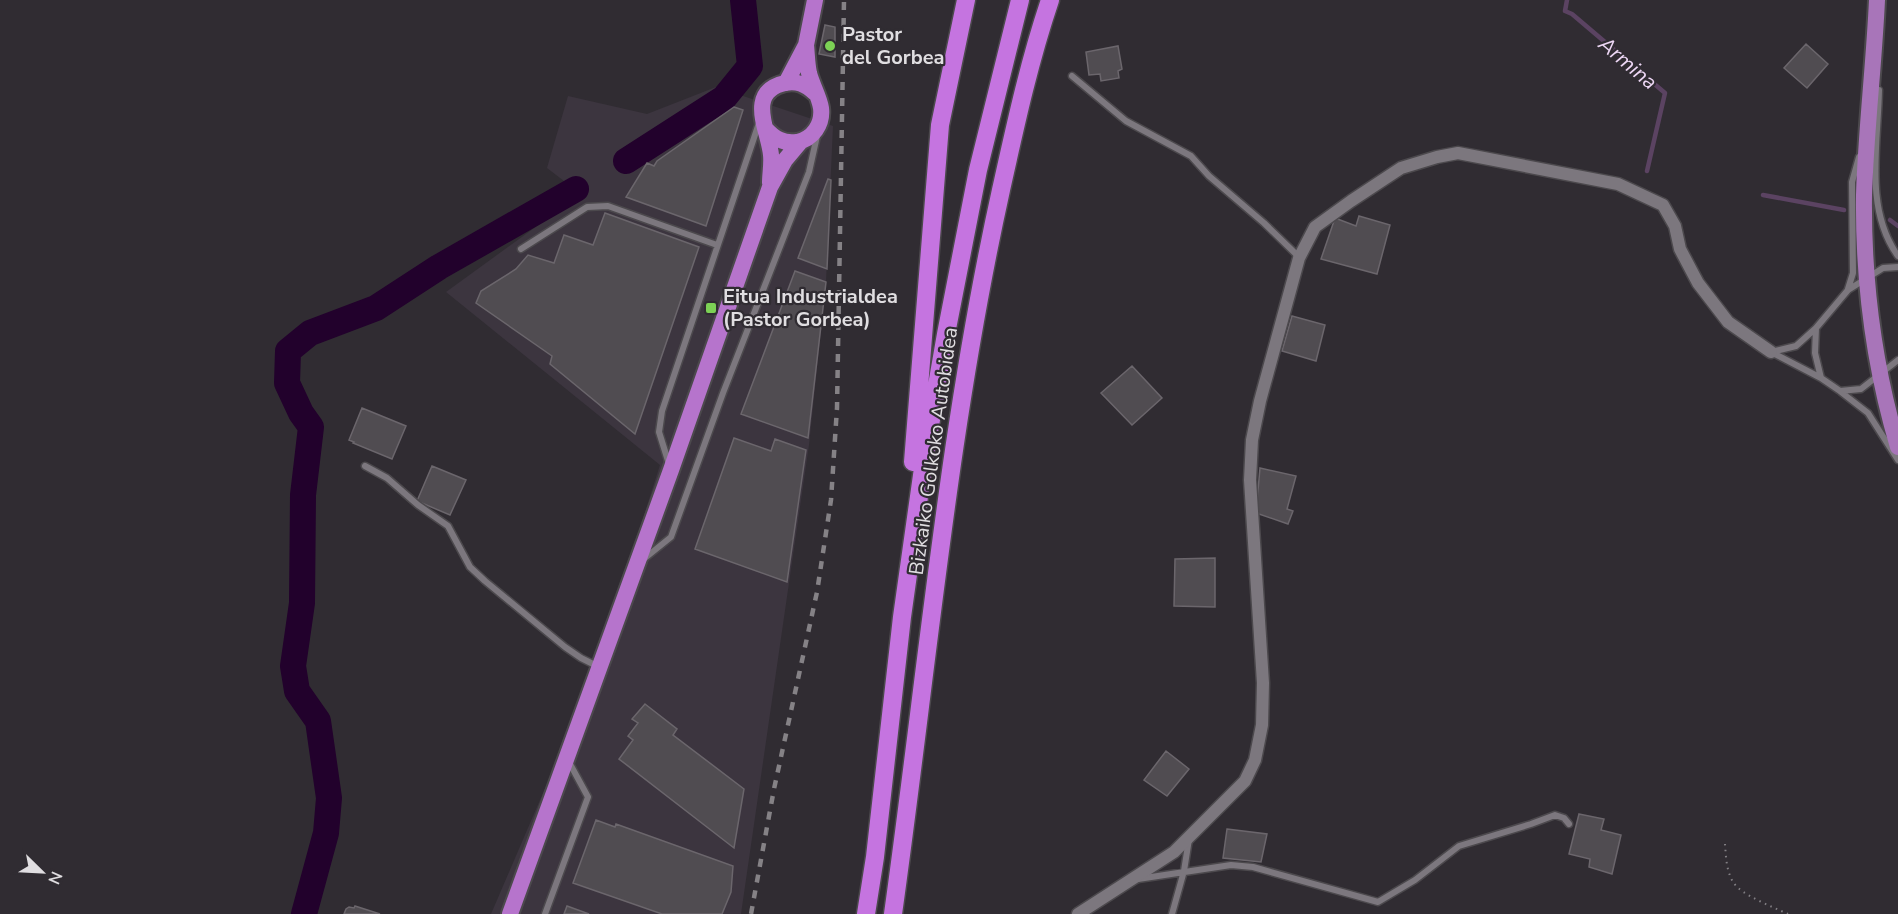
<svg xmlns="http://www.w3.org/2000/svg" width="1898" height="914" font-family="'Nunito Sans',sans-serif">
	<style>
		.built { fill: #3c353f }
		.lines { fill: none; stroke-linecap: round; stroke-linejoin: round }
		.stream { stroke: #5b4362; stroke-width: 4.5 }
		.river { stroke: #22012c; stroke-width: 26 }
		.building { fill: #504c51; stroke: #6b666c; stroke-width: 1.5 }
		.service-casing { stroke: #4c494d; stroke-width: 9 }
		.minor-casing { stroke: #4c494d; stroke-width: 15 }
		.primary-casing { stroke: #4c494d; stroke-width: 20 }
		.trunk-casing { stroke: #4c494d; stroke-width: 20 }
		.motorway-casing { stroke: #4c494d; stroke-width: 21 }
		.path { stroke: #827f84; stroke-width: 2; stroke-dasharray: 1.5 4.5; stroke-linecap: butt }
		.service { stroke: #7c777e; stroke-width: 6 }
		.minor { stroke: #7c777e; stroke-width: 12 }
		.primary { stroke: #a875b9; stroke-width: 16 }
		.trunk { stroke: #b674cc; stroke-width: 16 }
		.motorway { stroke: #c574e0; stroke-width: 18 }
		.rail { stroke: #858286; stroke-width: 4.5; stroke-dasharray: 8 8; stroke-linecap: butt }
		.poi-dot { fill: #7cd155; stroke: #302c32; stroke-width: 2 }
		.labels { text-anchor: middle; stroke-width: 4.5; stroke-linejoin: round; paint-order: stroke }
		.poi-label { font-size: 20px; font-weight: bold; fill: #e0dee1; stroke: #302c32; text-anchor: start }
		.street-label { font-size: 20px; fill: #e0dee1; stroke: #302c32 }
		.water-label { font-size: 21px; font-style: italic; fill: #edd7f5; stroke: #302c32 }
	</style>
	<rect width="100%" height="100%" fill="#302c32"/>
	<path class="built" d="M716,87L833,126L826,282L809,445L741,914H491L549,779L601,650L660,465L446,292L581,194L547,168L568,96L647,114Z"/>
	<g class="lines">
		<path class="stream" d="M1567,0L1565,11L1572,14L1665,93L1647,171
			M1763,195L1844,210
			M1890,220L1898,226"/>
		<path class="river" d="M626,161L724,98L750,66L743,0
			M304,914L326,833L329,798L318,721L297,691L293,666L302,603L303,495L311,427L301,413L287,383L288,351L310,333L376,308L439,267L576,189"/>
	</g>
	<path class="building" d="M825,25L835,27V57L819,54Z
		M1806,44L1828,64L1807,88L1784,68Z
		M1118,46L1122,69L1118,71L1119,78L1101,81L1100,74L1089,75L1086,52Z
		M734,107L743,110L706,226L626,197L647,163L654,166L657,161Z
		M828,179L831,180L827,269L798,258Z
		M605,213L699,247L635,434L550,364L552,356L476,303L481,291L516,269L528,255L554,263L564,235L593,245Z
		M1359,216L1390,225L1377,274L1321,259L1335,218L1356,226Z
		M795,271L826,282L808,438L741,414Z
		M1292,316L1325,325L1316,361L1282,351Z
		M1132,366L1162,398L1132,425L1101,393Z
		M362,408L406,426L392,459L353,443L354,442L349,440Z
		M734,438L771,451L775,439L806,450L787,582L695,549Z
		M432,466L466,480L450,515L417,501Z
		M1260,468L1296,476L1287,509L1293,511L1288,524L1256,513Z
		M1215,558V607L1174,606L1175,559Z
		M645,704L677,729L673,735L744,789L734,848L619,759L633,740L628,736L638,723L632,719Z
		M1166,751L1189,769L1167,796L1144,780Z
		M1579,814L1604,819L1601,830L1621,835L1612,874L1589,867L1590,859L1569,854Z
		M596,820L615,827L616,824L733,866L731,892L722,914H662L573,883Z
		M1227,829L1267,834L1261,862L1223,858Z
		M355,906L380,914H344L346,909L349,907L354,908Z
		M567,906L589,914H564Z"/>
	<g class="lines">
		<defs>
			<path id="service" d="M1072,76L1126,121L1191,156L1209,176L1264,223L1299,257
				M1879,90C1878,145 1864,209 1898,256
				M521,249L587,207L608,206L717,245
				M1898,267L1883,268L1848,290L1816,328L1815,353L1821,378L1840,391L1861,389L1898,360
				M1848,289L1853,273L1852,182L1859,157
				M1771,352L1821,378
				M1771,352L1796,346L1816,328
				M1841,392L1868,413L1898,460
				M669,464L659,432L662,411L759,123
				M365,466L387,478L418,505L448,526L470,567L485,581L565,647L581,658L599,667
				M645,558L671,537L723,393L809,172L817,136
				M1138,879L1231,865L1253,867L1378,902L1415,880L1459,846L1531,824L1555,815L1564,818L1569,824
				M545,914L588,797L569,762
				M1172,914L1184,871L1189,839"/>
			<path id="minor" d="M1078,914L1174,852L1245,781L1255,760L1262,725L1263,683L1250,480L1252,440L1260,401L1299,258L1315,227L1351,201L1401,168L1437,157L1458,153L1618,184L1663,205L1675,226L1680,249L1698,283L1728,322L1771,352"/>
			<path id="primary" d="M1877,0C1874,65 1866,130 1864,195C1863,280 1874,366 1898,447"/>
			<path id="trunk" d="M786,83L806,45L815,0
				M765,128C774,138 783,144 797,142C813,139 823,124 821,108C819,96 812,85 809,73C807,64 807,54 806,45
				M770,183C770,174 772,164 771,155C769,131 745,92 785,83C797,80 806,85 815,93
				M510,914L671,470L770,187L785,160L801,141"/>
			<path id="motorway" d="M913,462L940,125L966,0
				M866,914L875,857L902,617L925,454L946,334L978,170L1020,0
				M893,914C927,672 948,429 1001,190C1015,127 1029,62 1050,0"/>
		</defs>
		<use href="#service" class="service-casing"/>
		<use href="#minor" class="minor-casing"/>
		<use href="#primary" class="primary-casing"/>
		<use href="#trunk" class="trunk-casing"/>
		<use href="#motorway" class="motorway-casing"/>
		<path class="path" d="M1725,844C1726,856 1726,870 1733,882C1741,895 1773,907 1788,914"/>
		<use href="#service" class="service"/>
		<use href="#minor" class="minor"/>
		<use href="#primary" class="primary"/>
		<use href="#trunk" class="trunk"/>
		<use href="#motorway" class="motorway"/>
		<path class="rail" d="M751,914L774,789L817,592L831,500L837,408L844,0"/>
	</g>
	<g class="poi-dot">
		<circle cx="830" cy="46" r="6"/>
		<rect x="705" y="302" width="12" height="12" rx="3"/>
	</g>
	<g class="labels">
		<g class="poi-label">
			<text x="842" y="41">Pastor<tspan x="842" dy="23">del Gorbea</tspan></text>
			<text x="723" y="303">Eitua Industrialdea<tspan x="723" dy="23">(Pastor Gorbea)</tspan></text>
		</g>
		<g class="street-label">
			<text transform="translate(933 451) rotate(-82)" y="7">Bizkaiko Golkoko Autobidea</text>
		</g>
		<g class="water-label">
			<text transform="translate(1628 63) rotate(40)" y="7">Armina</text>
		</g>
	</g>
	<g transform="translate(42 872) rotate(114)" stroke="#302c32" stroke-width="4.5" paint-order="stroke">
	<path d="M0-4.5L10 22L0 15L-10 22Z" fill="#e0dee1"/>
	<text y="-9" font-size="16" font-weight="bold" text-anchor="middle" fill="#e0dee1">N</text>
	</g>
</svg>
